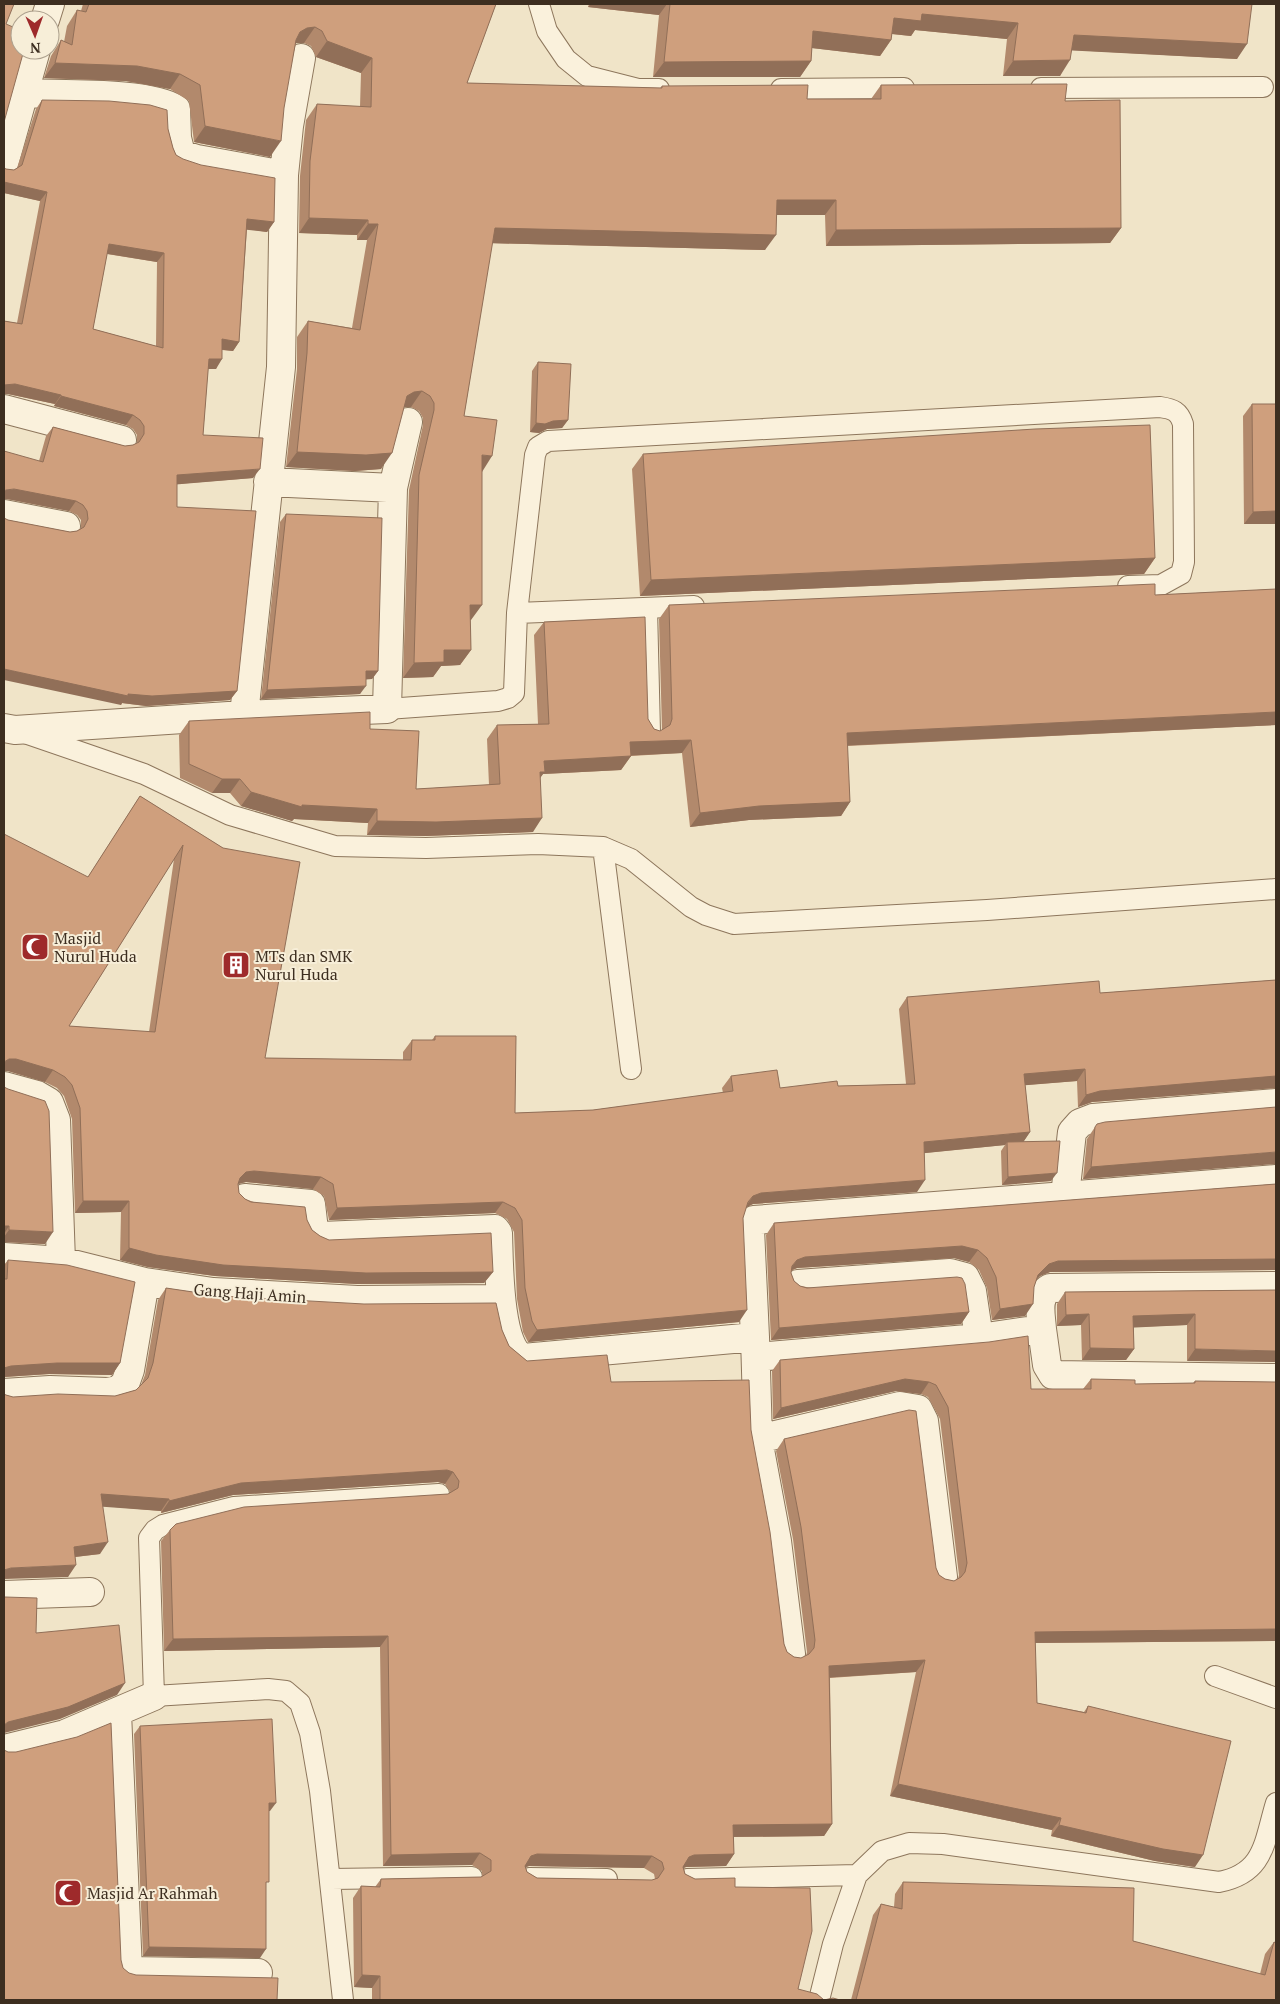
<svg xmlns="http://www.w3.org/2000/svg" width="1280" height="2004" font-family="'PT Serif',serif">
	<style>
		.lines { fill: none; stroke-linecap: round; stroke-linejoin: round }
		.service-casing { stroke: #8d765c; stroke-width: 22 }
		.minor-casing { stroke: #8d765c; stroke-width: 30 }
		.tertiary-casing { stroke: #8d765c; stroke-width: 30 }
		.service { stroke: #faf1dc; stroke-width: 20 }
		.minor { stroke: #faf1dc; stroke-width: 28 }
		.tertiary { stroke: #faf1dc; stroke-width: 28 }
		.wall { fill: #b2896c; fill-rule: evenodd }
		.shaded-wall { fill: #916f58 }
		.building { fill: #cf9f7d; stroke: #916f58; fill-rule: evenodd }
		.labels { text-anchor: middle; stroke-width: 4; stroke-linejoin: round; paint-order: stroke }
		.poi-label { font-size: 16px; fill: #3d2e20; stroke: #f7eed8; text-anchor: start }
		.street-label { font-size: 16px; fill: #3d2e20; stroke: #f7eed8 }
	</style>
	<rect width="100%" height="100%" fill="#f0e4c8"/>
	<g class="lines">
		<defs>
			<path id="service" d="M539,4L547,31L566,59L587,76L638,89H659
				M1041,88L1263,87
				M781,89L904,88
				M647,608L650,733
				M517,613L694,606
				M387,709L498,701L508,698L514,693L517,613L535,455L538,447L548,441L1160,407C1173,409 1179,411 1183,424L1184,562L1181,574L1161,585L1128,586
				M25,733L144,774L230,815L335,846L426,848L538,844L603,847L631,859L691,907L706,915L734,924L987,910L1276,889
				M603,847L631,1069
				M1215,1676L1276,1698
				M529,1878L607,1879
				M331,1879L472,1877
				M687,1879L857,1875
				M343,2000L320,1791L310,1733L300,1703L286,1691L268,1689L154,1696L149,1538L155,1530L163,1525L234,1507L439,1494
				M819,2000L833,1944L857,1875L882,1851L909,1843L943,1844L1219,1882C1265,1873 1264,1842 1276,1803"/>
			<path id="minor" d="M23,93C58,95 150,91 176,109L177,138L181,154L197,159L284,175
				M4,409L122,440
				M268,482L393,488
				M4,514L66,526
				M244,715L281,367L284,175L289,126L301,58
				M4,728L15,730L244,715L387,709L393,488L408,422
				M4,1086L37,1095L49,1102L56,1120L61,1261
				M1276,1103L1093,1118L1080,1123L1072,1132L1065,1196L1276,1179
				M245,1198L311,1204L314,1230L321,1236L495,1229L498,1233C499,1258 498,1348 523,1358L755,1337L758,1439L777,1541L791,1654
				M4,1257L61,1261L145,1282L213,1292L357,1300L500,1299
				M798,1284L950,1273L965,1277L972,1291L979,1338
				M1042,1329L1047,1365L1053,1375L1276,1378
				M755,1337L750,1229L754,1220L1065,1196
				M757,1357L979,1338L1042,1329C1041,1315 1036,1296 1050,1288L1276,1286
				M4,1393L50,1390L107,1392L118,1390L125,1384L130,1370L145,1282
				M758,1439L900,1406L918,1409L924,1421L943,1577
				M4,1595L90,1592
				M117,1712L128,1971L258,1973
				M4,1749L65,1734L154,1696"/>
			<path id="tertiary" d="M45,20L50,4
				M4,164L36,50"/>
		</defs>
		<use href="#service" class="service-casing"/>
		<use href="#minor" class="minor-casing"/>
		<use href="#tertiary" class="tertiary-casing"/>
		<use href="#service" class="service"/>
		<use href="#minor" class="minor"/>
		<use href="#tertiary" class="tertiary"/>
	</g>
	<path class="wall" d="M83,4H496L467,83L660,88L662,86L807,99H871L881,85L1065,101L1121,228L1110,243L826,246L825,215H776L765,250L492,243L464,416L482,472L471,620H470L471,650L460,665L441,666L433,677L403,678L409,490L423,425V418L419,411L411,407H404L381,469L355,471L286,467L297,369V337L308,321L352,328L367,240H357V235L299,233L300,176L306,120L317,104L360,107L361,73L316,57L311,46L304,43H296L270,157L194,142L189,101L170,89L126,81L44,78L51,56L61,40L64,42L67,26L77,10L81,11Z
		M589,4H1252L1237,59L1072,50L1060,76H1003L1007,39L915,30L911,36L892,34L891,40L880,56L812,48L811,61L800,77H653L659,15L588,7Z
		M42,100L168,129L173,148L176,155L274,222L267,232L247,229L239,342L233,351L222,350L216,369H208L203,435L253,478L177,484V507L237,691L230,700L146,706L122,703L121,705L8,520L70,532L77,531L81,528V520L77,515L69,511L7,499L39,461L46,436L53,427L125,446L133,445L137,443V435L133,429L126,425L54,406L55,404L8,394H4V321L17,323L40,201L4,193V168L6,169L14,170L17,168L36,109ZM107,254L157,262L156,346L93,329Z
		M538,362L568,420L562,428L547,429L539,433L530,432L532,371Z
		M1252,404H1276V524H1244L1243,416Z
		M643,454L1155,558L1144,574L640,596L632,469Z
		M286,514L378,671L372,679H366L360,694L261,699L280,522Z
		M1276,589V725L847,746L850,802L841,816L749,820L690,827L682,753L631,756L621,770L543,774L540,778L533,832L426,836L367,835L368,823L294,819L292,821L241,806L230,793H212L180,778L179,735L189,721L370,729L416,789L489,785L487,739L497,725L538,724L534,635L544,622L648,719L654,729L660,731L662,730L659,619L669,605L1155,595Z
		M140,796L223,848L265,1058L403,1060V1052L412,1040H432L435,1036L515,1113L593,1110L723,1093L722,1088L731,1076L780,1088L838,1086L906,1084L899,1009L907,997L1100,993L1276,980V1088L1092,1102L1078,1107L1077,1081L1025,1085L1030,1132L1023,1142L1051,1181L1002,1185L1001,1151L1005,1145L924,1153L917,1192L753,1204L746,1207L743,1218L739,1322L528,1342L523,1332L517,1299L514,1232L507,1219L495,1213L329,1220L324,1196L313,1189L246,1182L238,1184L239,1193L245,1199L307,1220L312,1230L320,1236L329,1240L493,1272L484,1283L357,1284L215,1276L148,1267L120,1260L121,1212L75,1213L72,1119L64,1096L57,1088L45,1082L8,1071L88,877ZM174,859L149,1032L69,1026Z
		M4,1087L45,1244L4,1242Z
		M1095,1127L1275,1163L1083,1179L1087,1139Z
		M1276,1184V1270L1050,1272L1040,1276L1036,1280L1025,1316L992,1320L987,1288L979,1270L969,1262L954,1258L797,1268L791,1271V1273L794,1281L800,1286L969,1312L961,1324L771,1340L766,1235L774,1223Z
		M8,1260L120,1363L112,1375L49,1374L4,1377V1265Z
		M166,1288L220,1296L502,1330L509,1346L527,1361L611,1382L751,1430L784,1644L787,1652L794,1657L801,1658L806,1656L807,1652L793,1539L776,1451L784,1439L936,1568L939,1575L945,1579L954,1581L958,1579L959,1575L940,1419L928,1397L921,1394L896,1391L773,1419L772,1371L780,1360L1031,1389H1083L1091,1379L1135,1384L1193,1383L1195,1381L1276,1382V1641L1035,1643L1037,1703L1084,1712L1088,1706L1195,1867L1155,1861L1051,1836L1052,1830L890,1796L916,1672L830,1678L832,1824L824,1836L734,1837V1854L726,1866L686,1867L684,1868L685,1874L695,1879L735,1887L798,1989L824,2000H840H372V1988L354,1987L353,1898L361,1886L375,1887L381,1879L481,1877L482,1876V1871L472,1865L383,1866L380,1647L164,1651L161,1541L170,1530L448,1494L451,1493L445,1484L438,1482L233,1495L161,1513V1511L103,1506L100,1554L75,1557L68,1577L6,1395L13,1397L115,1396L136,1390L141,1385L145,1375L158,1300ZM529,1866L644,1868L654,1874L655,1879L652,1880L537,1878L527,1872L526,1867Z
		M1276,1290L1187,1361V1325L1134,1327V1349L1126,1360H1082L1081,1325L1057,1326V1304L1065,1292Z
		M140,1726L270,1811H269L266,1885L260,1958L143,1956L134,1734Z
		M903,1882L1260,1974L1265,1954L1274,1942L1276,2000H851L873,1915L881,1904L894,1907L895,1894Z"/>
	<path class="shaded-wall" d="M591,4H667L659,15L588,7Z
		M922,14L1018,23L1007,39L915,30L911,36L883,33L894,18Z
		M315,27L304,43H296L289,48L300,32L307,28Z
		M813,31L891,40L880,56L803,47Z
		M1074,35L1247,44L1237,59L1063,50Z
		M327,41L372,58L361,73L316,57Z
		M1070,60L1060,76H1003L1013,61Z
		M811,61L800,77H653L664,62Z
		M55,63L137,66L180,74L170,89L126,81L44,78Z
		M205,126L281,141L270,157L194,142Z
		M4,182L47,192L40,201L4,193Z
		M777,200H836L825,215H766Z
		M309,218L368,220L357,235L299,233Z
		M247,219L274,222L267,232L240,229Z
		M368,224H378L367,240H357Z
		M495,228L776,235L765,250L484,243Z
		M1121,228L1110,243L826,246L836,230Z
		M109,244L164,253L157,262L102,253Z
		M222,339L239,342L233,351L216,349Z
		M209,359H222L216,369H202Z
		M15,384L61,395L55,404L8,394H4V385Z
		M422,391L411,407H403L407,396L414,392Z
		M61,396L133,415L126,425L54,406Z
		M568,420L562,428L547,429L539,433L530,432L536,423L553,421Z
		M297,452L392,453L381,469L355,471L286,467Z
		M482,455L492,456L482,472Z
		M260,469L253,478L170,485L177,475Z
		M14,489L76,501L69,511L7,499H4V491L6,490Z
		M1276,511V524H1244L1253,512Z
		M1155,558L1144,574L640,596L651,580Z
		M470,605H482L471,620H459Z
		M444,650H471L460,665L441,666L433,677L403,678L414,663Z
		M4,669L128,694L237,691L230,700L146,706L122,703L121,705L4,680Z
		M366,671H378L372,679L360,680Z
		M366,686L360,694L261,699L267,690Z
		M1276,712V725L837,746L847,733Z
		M691,740L682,753L620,756L630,742Z
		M631,756L621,770L543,774L535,785L544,761Z
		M222,779H240L230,793H212Z
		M251,792L302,805L377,809L368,823L294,819L292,821L241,806Z
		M850,802L841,816L749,820L690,827L700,813L759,806Z
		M542,818L533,832L426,836L367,835L377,821Z
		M9,1059H16L53,1070L45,1082L8,1071H4V1062Z
		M1085,1069L1077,1081L1016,1086L1024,1074Z
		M1276,1076V1088L1092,1102L1078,1107L1086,1095L1100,1091Z
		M1030,1132L1022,1144L1007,1142L1005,1145L916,1154L924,1142Z
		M1276,1152V1164L1083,1179L1091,1167Z
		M254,1171L321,1177L313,1189L246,1182L238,1184L240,1178L246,1172Z
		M1057,1173L1051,1181L1002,1185L1008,1177Z
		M925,1180L917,1192L753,1204L745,1208L753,1196L761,1193Z
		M83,1201H129L121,1212L75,1213Z
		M503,1202L495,1213L329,1220L337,1208Z
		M4,1226H9L4,1234Z
		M9,1230L53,1232L45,1244L4,1242V1237Z
		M962,1246L978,1250L969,1262L954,1258L797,1268L789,1271L784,1278L797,1260L805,1257Z
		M129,1248L493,1272L484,1283L357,1284L215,1276L148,1267L120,1260Z
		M1276,1259V1270L1050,1272L1040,1276L1030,1287L1038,1275L1049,1264L1058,1261Z
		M1033,1304L1025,1316L992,1320L1000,1309Z
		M747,1310L739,1322L528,1342L537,1330Z
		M969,1312L961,1324L771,1340L779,1328Z
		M1089,1314L1081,1325L1057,1326L1066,1315Z
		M1195,1314L1187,1325L1125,1328L1133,1316Z
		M1090,1348L1134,1349L1126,1360H1082Z
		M1195,1349L1276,1351V1362L1187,1361Z
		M57,1363H120L112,1375L49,1374L4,1377V1368L11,1366Z
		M905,1379L929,1382L921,1394L896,1391L773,1419L781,1408Z
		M447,1470L453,1472L445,1484L438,1482L233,1495L161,1513L169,1501L241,1483Z
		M101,1494L169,1499L161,1511L93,1506Z
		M108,1542L100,1554L66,1558L74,1547Z
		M76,1565L68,1577L4,1579V1570L11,1568Z
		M1276,1629V1641L1027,1643L1035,1632Z
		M388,1636L380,1647L164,1651L173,1639Z
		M925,1660L916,1672L821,1678L829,1666Z
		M125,1683L117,1695L60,1719L4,1733V1725L8,1722Z
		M898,1784L1061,1818L1052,1830L890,1796Z
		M269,1803H276L270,1811L263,1812Z
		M832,1824L824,1836L725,1837L733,1825Z
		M1059,1825L1203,1855L1195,1867L1155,1861L1051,1836Z
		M480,1853L472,1865L383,1866L391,1855Z
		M537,1854L652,1856L644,1868L529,1866L523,1868L531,1856Z
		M734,1854L726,1866L686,1867L680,1869L689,1857L694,1855Z
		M149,1947L266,1949L260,1958L143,1956Z
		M362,1975L380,1976L372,1988L354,1987Z"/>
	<path class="building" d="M4,4H14L6,24L20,30V50H24L4,122Z
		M89,4H496L467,83L662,88V86L808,85L807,99H881V85L1067,84L1065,101L1120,100L1121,228L836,230V200H777L776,235L495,228L464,416L497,420L492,456L482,455V605H470L471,650H444V662L414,663L419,475L434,410V403L430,396L422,391L414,392L407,396L392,453L366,455L297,452L307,353L308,321L360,330L378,224H368V220L309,218L310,161L317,104L371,107L372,58L327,41L322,31L315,27L307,28L300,32L296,40L284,108L281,141L205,126L200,85L180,74L137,66L55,63L61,40L72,45L77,10L86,12Z
		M670,4H1252L1247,44L1074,35L1070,60L1013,61L1018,23L922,14L921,21L894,18L891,40L813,31L811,61L664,62Z
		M42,100L109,101L150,105L167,110L168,129L173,148L176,155L183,159L201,165L275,178L274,222L247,219L239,342L222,339V359H209L203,435L263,438L260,469L177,475V507L256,511L237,691L152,696L128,694V696L4,669V518L8,520L70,532L77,531L84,527L88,519L87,511L83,505L76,501L14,489L6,490L4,491V451L43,462L53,427L125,446L133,445L139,442L144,434V426L140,420L133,415L61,396V395L15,384L4,385V321L22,324L47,192L4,182V168L6,169L14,170L22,165ZM109,244L164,253L163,348L93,329Z
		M538,362L571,364L568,420L553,421L545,424L536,423Z
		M1252,404H1276V511L1253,512Z
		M1150,425L1155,558L651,580L643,454L1035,429Z
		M286,514L382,518L378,671H366V686L267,690Z
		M1155,584V595L1276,589V712L847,733L850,802L759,806L700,813L691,740L630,742L631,756L544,761L545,772H540L542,818L436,822L377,821V809L302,805V807L251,792L240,779H222L189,764V721L370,712V729L419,731L416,789L500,784L497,725L549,724L544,622L645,617L648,719L654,729L660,731L670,725L672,719L669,605Z
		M140,796L223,848L300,862L265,1058L411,1060L412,1040H435V1036H516L515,1113L593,1110L733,1091L731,1076L777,1070L780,1088L837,1081L838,1086L915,1084L907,997L1099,981L1100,993L1276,980V1076L1100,1091L1086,1095L1085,1069L1024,1074L1030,1132L924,1142L925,1180L761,1193L753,1196L748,1202L743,1218L747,1310L537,1330L532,1321L525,1288L522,1220L515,1208L503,1202L337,1208L333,1184L321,1177L254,1171L246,1172L240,1178L238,1184L239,1193L245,1199L251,1202L305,1207L307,1220L312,1230L320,1236L329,1240L491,1233L493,1272L366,1273L223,1265L156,1255L129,1248V1201H83L80,1108L72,1085L65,1077L53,1070L16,1059H9L4,1062V834L88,877ZM183,845L155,1032L69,1026Z
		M4,1087L8,1089L45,1101L49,1111L53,1232L9,1230V1226H4Z
		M1276,1107V1152L1091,1167L1095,1127L1097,1124L1105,1122Z
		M1060,1141L1057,1173L1008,1177L1007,1142Z
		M1276,1184V1259L1058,1261L1049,1264L1038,1275L1034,1287L1033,1304L1000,1309L996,1277L987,1258L978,1250L962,1246L805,1257L797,1260L792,1266L791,1273L794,1281L800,1286L807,1288L957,1277L962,1278L965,1284L969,1312L779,1328L774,1223Z
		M8,1260L67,1265L135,1282L120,1363H57L11,1366L4,1368V1279H7Z
		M166,1288L220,1296L364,1304L496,1303L502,1330L509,1346L527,1361L607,1355L611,1382L749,1380L751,1430L770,1532L784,1644L787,1652L794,1657L801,1658L809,1654L814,1648L815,1640L801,1527L784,1439L909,1410L916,1411L936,1568L939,1575L945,1579L954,1581L961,1577L965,1572L967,1563L948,1407L936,1385L929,1382L905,1379L781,1408L780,1360L989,1342L1028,1336L1031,1389H1091V1379L1135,1380V1384L1195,1383V1381L1276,1382V1629L1035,1632L1037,1703L1086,1713L1088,1706L1231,1741L1203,1855L1163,1849L1059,1825L1061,1818L898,1784L925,1660L829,1666L832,1824L733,1825L734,1854L694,1855L689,1857L683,1867L685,1874L695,1879L735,1878V1887L810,1888L812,1931L798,1989L817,1994L824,2000L833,1998L840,2000H380V1976L362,1975L361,1886L380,1887L381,1879L481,1877L491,1871V1860L480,1853L391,1855L388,1636L173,1639L170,1530L176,1524L244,1507L448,1494L458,1488L459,1481L453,1472L447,1470L241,1483L169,1501V1499L101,1494L108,1542L74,1547L76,1565L11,1568L4,1570V1394L6,1395L13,1397L58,1394L115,1396L136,1390L148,1378L153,1363ZM537,1854L652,1856L662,1862L664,1869L658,1878L652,1880L537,1878L527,1872L525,1866L531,1856Z
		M1276,1290V1351L1195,1349V1314L1133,1316L1134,1349L1090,1348L1089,1314L1066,1315L1065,1292Z
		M4,1596L5,1597L37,1598L36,1633L119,1625L125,1683L68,1707L8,1722L4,1725Z
		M272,1719L276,1803H269V1882H266V1949L149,1947L140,1726Z
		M111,1723L121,1960L123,1968L129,1973L136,1975L278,1978L277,2000H4V1750L8,1752H16L77,1737Z
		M903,1882L1134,1888L1133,1941L1265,1975L1274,1942L1276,1943V2000H856L881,1904L902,1909Z"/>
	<defs>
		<symbol id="mosque-square" viewBox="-11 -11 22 22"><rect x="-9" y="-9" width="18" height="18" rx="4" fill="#9e2a2b" stroke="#f7eed8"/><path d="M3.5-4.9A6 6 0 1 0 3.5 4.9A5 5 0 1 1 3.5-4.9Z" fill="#fff"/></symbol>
		<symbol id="building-square" viewBox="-11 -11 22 22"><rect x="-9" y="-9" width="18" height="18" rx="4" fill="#9e2a2b" stroke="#f7eed8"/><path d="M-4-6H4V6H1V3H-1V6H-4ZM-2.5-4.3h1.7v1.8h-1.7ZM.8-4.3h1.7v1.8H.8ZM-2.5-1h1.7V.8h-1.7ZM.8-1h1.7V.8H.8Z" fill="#fff"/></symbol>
	</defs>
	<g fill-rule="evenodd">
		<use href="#mosque-square" x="19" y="931" width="32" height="32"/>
		<use href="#building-square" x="220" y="949" width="32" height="32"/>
		<use href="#mosque-square" x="52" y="1877" width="32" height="32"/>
	</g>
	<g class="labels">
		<g class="poi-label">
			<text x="54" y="944">Masjid<tspan x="54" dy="18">Nurul Huda</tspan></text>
			<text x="255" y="962">MTs dan SMK<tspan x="255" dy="18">Nurul Huda</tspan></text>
			<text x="87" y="1899">Masjid Ar Rahmah</text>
		</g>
		<g class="street-label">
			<text transform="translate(250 1293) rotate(4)" y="6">Gang Haji Amin</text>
		</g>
	</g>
	<rect width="1280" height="2004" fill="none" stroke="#3d2e20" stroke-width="10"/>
	<g transform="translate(35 35) rotate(178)"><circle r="24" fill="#f7eed8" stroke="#ada18e"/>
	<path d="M0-4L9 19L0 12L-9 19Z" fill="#9e2a2b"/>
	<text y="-8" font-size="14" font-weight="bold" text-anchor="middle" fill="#3d2e20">N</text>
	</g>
</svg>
